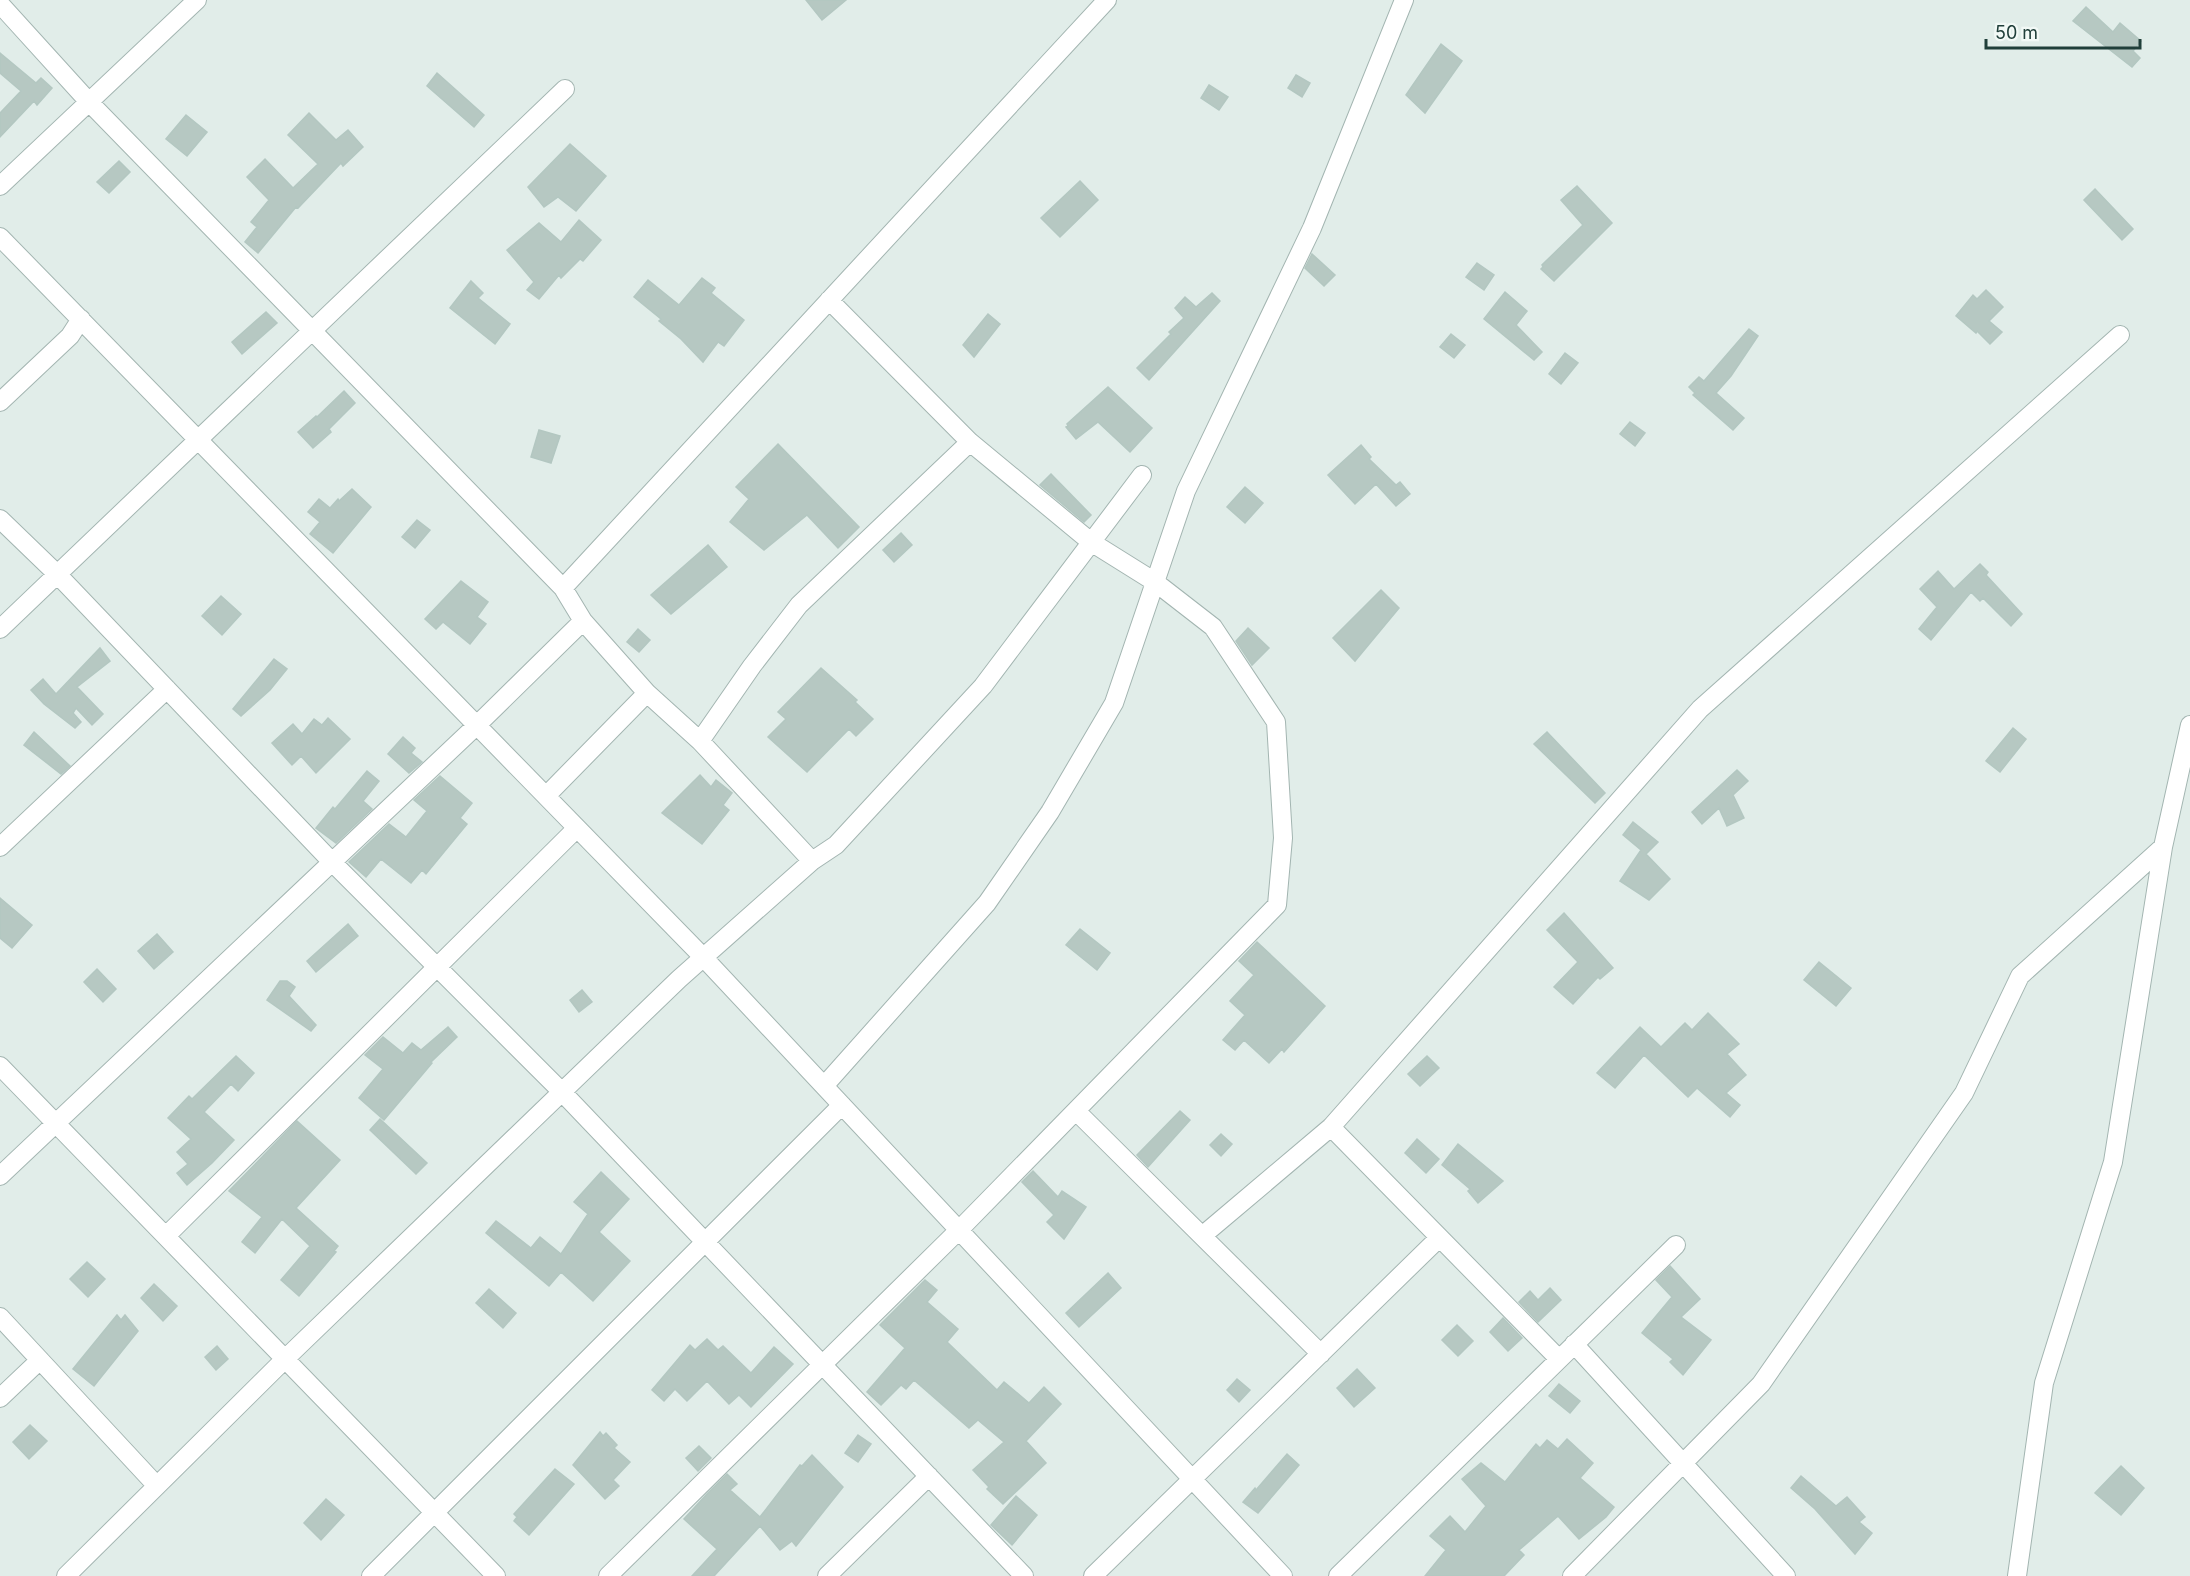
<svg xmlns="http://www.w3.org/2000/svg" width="2190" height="1576" font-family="Inter,sans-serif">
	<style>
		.building { fill: #b6c8c2; stroke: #b3c7c1; stroke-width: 1.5 }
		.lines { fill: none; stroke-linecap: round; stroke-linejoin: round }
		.minor-casing { stroke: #a3b5b1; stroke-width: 20 }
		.minor { stroke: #fff; stroke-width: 18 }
	</style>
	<rect width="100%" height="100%" fill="#e1ede9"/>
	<path class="building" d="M806,0H846L822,20Z
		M2086,7L2113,32L2120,23L2141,41L2133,51L2140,58L2132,67L2073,21Z
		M1441,44L1462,61L1425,113L1406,95Z
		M0,53L36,83L41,78L52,88L37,105L34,101L0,137V113L21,91L0,73Z
		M437,73L484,115L474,127L427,86Z
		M1296,75L1310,83L1302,97L1288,88Z
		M1209,85L1228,97L1219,110L1201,98Z
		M309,113L336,140L348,130L363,147L343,166L341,163L298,208L296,207L258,253L245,242L257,227L251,222L269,200L247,177L265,159L293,188L318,164L288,135Z
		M186,115L207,132L187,156L166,139Z
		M570,144L606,176L576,211L558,197L544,207L528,187Z
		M119,161L130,172L109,193L97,182Z
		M1080,181L1098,200L1060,237L1041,218Z
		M1577,186L1612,223L1554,281L1541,269L1543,267L1542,265L1583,225L1561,200Z
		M2095,189L2133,229L2122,240L2084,200Z
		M579,220L601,240L583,261L580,259L561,278L559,275L539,299L527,290L534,282L507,250L539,223L561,242Z
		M1312,254L1335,275L1324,286L1305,268Z
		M1477,263L1494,275L1484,290L1466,277Z
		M702,278L715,288L711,293L744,320L724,346L718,342L703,362L681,339L659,321L661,319L634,297L648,280L679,305Z
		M471,281L483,293L478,298L510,324L495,344L450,308Z
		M1986,290L2003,307L1989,321L2002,332L1990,344L1977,331L1976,333L1956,316L1973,295L1977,299Z
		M1505,292L1527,311L1516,325L1542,352L1534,360L1484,319Z
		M1212,293L1220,301L1149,380L1137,368L1171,334L1169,332L1184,318L1175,308L1185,297L1196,307Z
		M266,312L277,323L242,354L232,342Z
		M988,314L1000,324L974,357L963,345Z
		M1749,329L1758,336L1731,376L1716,393L1744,418L1733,430L1693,395L1695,393L1689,387L1699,377L1704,381Z
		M1451,334L1465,345L1454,358L1440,347Z
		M1565,353L1578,363L1561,384L1549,374Z
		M1108,387L1152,428L1130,452L1098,422L1076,439L1066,427L1068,426L1067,424Z
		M344,391L355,403L329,429L331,432L313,448L298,432L316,416L317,417Z
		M1630,422L1645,433L1635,446L1620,434Z
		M539,430L560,436L551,463L531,457Z
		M778,444L859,527L838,548L807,515L764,550L730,522L749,499L736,487Z
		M1361,445L1371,457L1369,459L1396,485L1400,482L1410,494L1396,506L1376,484L1355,504L1328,475Z
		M1051,474L1091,515L1084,522L1040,485Z
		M1245,487L1263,503L1245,523L1227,507Z
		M352,489L371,507L333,553L310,534L320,522L308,512L319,499L330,508L338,499L339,501Z
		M417,520L430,530L415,548L402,537Z
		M901,533L912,545L894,562L883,550Z
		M708,545L727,567L671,614L651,595Z
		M1980,564L1988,572L1986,575L2022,614L2011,626L1983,598L1980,601L1971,592L1931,640L1919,629L1937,607L1920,589L1938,571L1954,589Z
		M461,581L488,602L477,617L486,624L470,644L443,622L436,629L425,619Z
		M1381,590L1399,608L1355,661L1333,638Z
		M221,596L241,614L222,635L202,616Z
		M1248,628L1269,648L1252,665L1236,641Z
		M638,629L650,640L639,652L627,642Z
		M100,648L110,661L77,687L103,714L92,725L76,708L73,713L81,722L75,728L44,704L31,690L43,679L56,694Z
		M274,659L287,669L270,690L241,716L233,709Z
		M821,668L857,700L855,702L873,719L856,736L849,729L807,772L768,737L786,719L778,712Z
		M328,718L350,739L316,773L301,756L292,765L272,743L293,724L302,734L314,719L322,725Z
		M2013,728L2026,739L2000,772L1986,761Z
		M34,732L70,766L61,774L24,745Z
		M1547,732L1605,793L1595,803L1534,744Z
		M403,737L415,748L411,753L422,762L409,773L388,754Z
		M1737,770L1748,781L1733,795L1744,818L1727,826L1719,808L1702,824L1692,812Z
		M367,771L379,781L363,801L372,809L336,843L316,828L333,807L335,809Z
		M700,775L711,787L716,780L732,793L723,805L729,810L702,844L662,813Z
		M440,776L472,803L460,818L467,824L426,874L422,870L411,883L381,859L366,877L349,862L389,824L406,837L427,811L414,800Z
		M1633,822L1658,842L1646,854L1670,879L1649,900L1620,881L1641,850L1623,835Z
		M0,898L32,925L12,948L0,938Z
		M1564,913L1613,968L1600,979L1598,977L1573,1004L1554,987L1578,962L1547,930Z
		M348,924L358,936L316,972L307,961Z
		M1080,929L1110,953L1097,970L1066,945Z
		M157,934L173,952L154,969L138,951Z
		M1257,942L1325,1006L1284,1052L1282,1049L1269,1063L1244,1040L1235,1050L1223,1040L1245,1015L1230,1001L1254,975L1239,961Z
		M1819,962L1851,988L1836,1006L1804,980Z
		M97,969L116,989L103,1002L84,982Z
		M280,981H287L295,987L289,996L316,1025L311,1031L267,1000Z
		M582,990L592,1002L579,1012L570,1000Z
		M1708,1013L1739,1044L1727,1054L1746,1075L1726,1093L1740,1105L1730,1117L1697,1088L1688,1097L1644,1055L1615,1088L1597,1073L1640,1027L1661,1047L1685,1023L1692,1030Z
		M448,1027L457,1037L431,1062L432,1063L384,1120L359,1098L383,1069L365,1055L383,1037L403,1053L412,1043L421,1050Z
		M236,1056L254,1073L238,1091L231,1084L204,1112L234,1140L212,1163L187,1185L177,1173L188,1164L177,1152L191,1139L168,1118L189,1096L192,1099Z
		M1427,1056L1439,1068L1420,1086L1408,1074Z
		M1180,1111L1190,1120L1148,1167L1137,1155Z
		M380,1119L427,1163L416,1174L370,1130Z
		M297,1121L340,1160L296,1208L338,1246L334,1251L336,1252L299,1296L281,1280L310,1246L282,1219L255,1253L242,1242L262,1217L229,1191Z
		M1221,1134L1232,1144L1221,1156L1210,1145Z
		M1417,1139L1439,1159L1426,1173L1405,1153Z
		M1458,1144L1503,1181L1478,1203L1468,1191L1470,1189L1442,1165Z
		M1033,1171L1058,1197L1062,1191L1086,1207L1064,1239L1047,1222L1054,1215L1022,1182Z
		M601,1172L629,1199L599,1232L630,1261L593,1301L561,1272L549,1286L486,1233L496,1221L531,1248L540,1237L561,1254L588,1214L574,1202Z
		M87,1262L105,1279L88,1297L70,1279Z
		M1670,1266L1700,1299L1681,1317L1711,1340L1683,1375L1670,1362L1673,1359L1642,1333L1672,1297L1656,1280Z
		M1108,1273L1121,1288L1079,1327L1066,1313Z
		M925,1280L937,1290L927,1302L958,1329L947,1342L997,1390L1004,1382L1029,1403L1044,1387L1061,1404L1026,1441L1046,1463L1003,1504L987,1489L989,1487L973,1470L1004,1442L978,1420L969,1428L914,1380L906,1389L901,1385L881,1405L867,1392L905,1348L880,1325Z
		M154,1284L177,1306L163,1321L141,1298Z
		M1550,1288L1561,1300L1538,1322L1519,1302L1530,1291L1538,1300Z
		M489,1289L516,1313L503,1328L476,1303Z
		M117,1315L121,1320L125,1315L138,1331L94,1386L73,1369Z
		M1503,1318L1522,1338L1508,1351L1490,1332Z
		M1457,1325L1473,1341L1458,1356L1442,1340Z
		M707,1339L718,1350L723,1346L751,1373L774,1347L793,1364L751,1407L739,1395L729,1404L707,1381L687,1401L675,1389L664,1401L652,1390L690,1345L695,1350Z
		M217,1346L228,1359L216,1370L205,1357Z
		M1357,1369L1375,1388L1354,1407L1337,1388Z
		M1237,1379L1250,1390L1239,1402L1227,1390Z
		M1559,1384L1580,1401L1570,1413L1549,1396Z
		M30,1425L47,1441L29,1459L13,1442Z
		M600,1432L603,1436L606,1433L617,1445L614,1448L630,1462L613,1480L619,1486L605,1499L573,1465Z
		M858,1435L871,1444L858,1462L845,1453Z
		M1567,1439L1593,1463L1580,1478L1614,1507L1606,1517L1579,1539L1558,1516L1519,1550L1524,1555L1504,1576H1425L1446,1550L1430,1536L1450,1516L1465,1532L1486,1506L1462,1479L1481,1463L1505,1482L1536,1444L1540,1448L1547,1440L1558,1449Z
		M699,1446L711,1458L698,1471L686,1458Z
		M1287,1454L1299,1465L1258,1513L1243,1502L1255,1488L1256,1490Z
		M812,1455L843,1487L796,1546L792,1541L780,1550L760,1526L714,1576H692L717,1549L684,1519L706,1495L727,1474L737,1484L730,1490L760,1517L800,1465L802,1466Z
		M2121,1466L2144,1488L2121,1515L2095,1493Z
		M555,1469L574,1484L529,1535L514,1521L517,1517L514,1514Z
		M1801,1476L1836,1506L1847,1497L1865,1517L1859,1522L1872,1533L1855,1554L1815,1509L1791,1488Z
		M1016,1496L1037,1515L1012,1545L991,1525Z
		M326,1499L344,1515L321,1540L304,1523Z"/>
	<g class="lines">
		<defs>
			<path id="minor" d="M0,4L89,102L563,588L583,621L647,693L700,741L812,861
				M0,186L197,0
				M0,237L704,958L1283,1576
				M0,402L70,336L81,319
				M0,519L57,574L332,862L562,1092L1024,1576
				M563,588L1107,0
				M0,629L565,89
				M700,741L752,666L799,605L970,442
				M546,796L647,693
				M0,847L167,689
				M0,1066L496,1576
				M824,1086L987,903L1050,812L1114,703L1186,491L1312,228L1404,0
				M1076,1111L1321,1354
				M1331,1127L1559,1359
				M0,1176L477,725L583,621
				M166,1236L577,828
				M1202,1236L1331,1127L1700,709L2120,335
				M0,1317L157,1486
				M1574,1344L1786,1576
				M0,1398L40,1360
				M66,1576L285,1359L679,979L812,861L836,845L983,686L1142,475
				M371,1576L842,1105
				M608,1576L959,1230L1277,905L1283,838L1276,722L1213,627L1155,582L1091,542L970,442L829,300
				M827,1576L929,1476
				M1093,1576L1439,1238
				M1338,1576L1676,1245
				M1572,1576L1761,1384L1964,1093L2020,976L2163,847
				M2017,1576L2044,1383L2113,1162L2163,847L2190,725"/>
		</defs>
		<use href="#minor" class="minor-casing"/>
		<use href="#minor" class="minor"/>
	</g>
	<path d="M1986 39v9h154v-9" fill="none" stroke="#203f3a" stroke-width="3"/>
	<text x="1995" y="39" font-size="18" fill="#203f3a" stroke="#f2f9f6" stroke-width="4.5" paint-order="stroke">50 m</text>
</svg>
